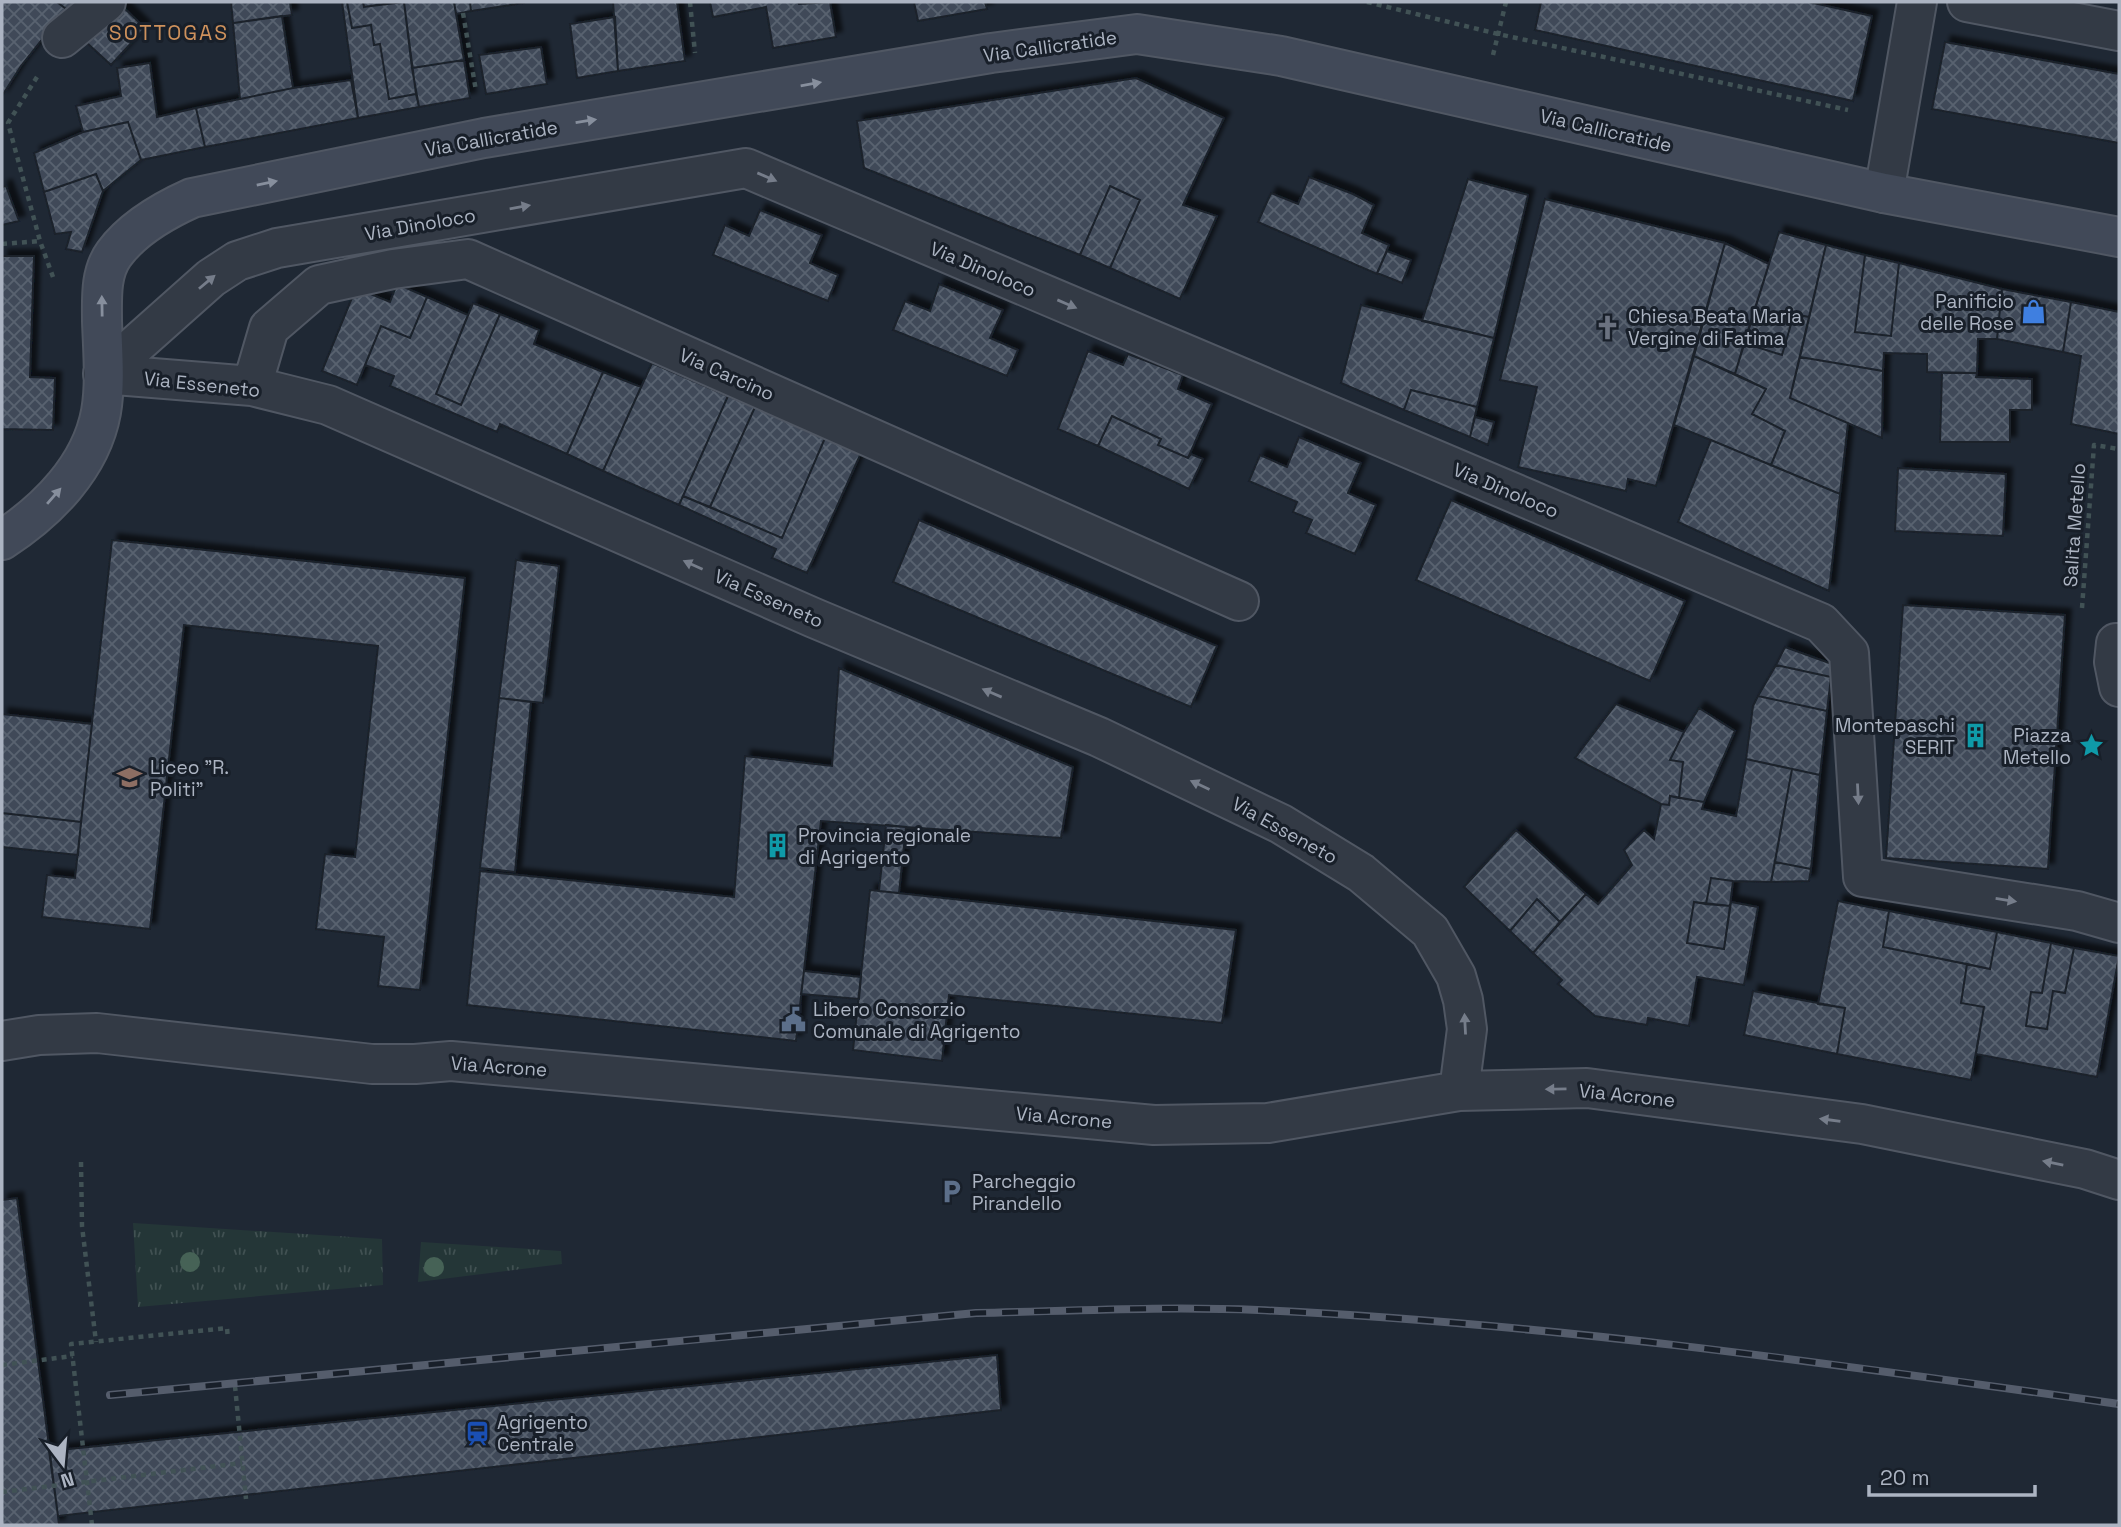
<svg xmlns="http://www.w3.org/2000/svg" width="2121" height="1527" font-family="'Space Grotesk',sans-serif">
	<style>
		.grass { fill: url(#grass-tufts) }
		.building { fill: url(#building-cross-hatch); stroke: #1a212b; stroke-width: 2; filter: url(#shadow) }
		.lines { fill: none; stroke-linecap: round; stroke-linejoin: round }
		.street-casing { stroke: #505763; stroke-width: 42 }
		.secondary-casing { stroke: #505763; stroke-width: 42 }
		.path { stroke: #415255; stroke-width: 4.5; stroke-dasharray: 5 5; stroke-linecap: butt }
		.street { stroke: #333a45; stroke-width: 38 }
		.secondary { stroke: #414958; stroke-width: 38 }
		.rail-casing { stroke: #555d6c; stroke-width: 8 }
		.rail { stroke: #181f29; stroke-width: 5; stroke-dasharray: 16; stroke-linecap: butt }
		.tree { fill: #466256 }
		.oneway { fill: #878f9d }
		.oneway2 { fill: #767d8a }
		.labels { text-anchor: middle; stroke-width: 6; stroke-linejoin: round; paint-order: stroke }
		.street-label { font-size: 19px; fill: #acb4c2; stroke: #181f29 }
		.poi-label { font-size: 19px; fill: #acb4c2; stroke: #181f29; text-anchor: start }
		.neighbourhood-label { font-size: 21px; letter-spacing: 2px; fill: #ce915c; stroke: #181f29 }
	</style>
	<defs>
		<pattern id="grass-tufts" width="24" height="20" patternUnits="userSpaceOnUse" patternTransform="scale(1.75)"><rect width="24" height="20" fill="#243637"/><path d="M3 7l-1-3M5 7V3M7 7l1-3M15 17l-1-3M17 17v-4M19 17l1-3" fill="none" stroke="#415152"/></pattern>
		<pattern id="building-cross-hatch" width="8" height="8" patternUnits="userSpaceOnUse" patternTransform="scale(1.75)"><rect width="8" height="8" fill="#404a59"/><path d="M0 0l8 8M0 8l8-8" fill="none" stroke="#59626f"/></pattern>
		<filter id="shadow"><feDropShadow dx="6" dy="-6" stdDeviation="2" flood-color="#0009"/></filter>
	</defs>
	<rect width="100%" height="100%" fill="#1f2834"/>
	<path class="grass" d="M133,1223L382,1239L383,1285L138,1307Z
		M421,1242L561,1251L562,1264L418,1282Z"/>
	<path class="building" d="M2,2H57L66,9L21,66L2,96Z
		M57,2H77L66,9Z
		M231,2H290L292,15L233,23Z
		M342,2H347L352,28L371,25L374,45L380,44L389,99L416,94L419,107L358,118Z
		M347,2H363L364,7L404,2L416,94L389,99L380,44L374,45L371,25L352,28Z
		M363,2H397L364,7Z
		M404,2H454L464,60L412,68Z
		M454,2H470L471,11L456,14Z
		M470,2H524V3L471,11Z
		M613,2H677L685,61L618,71Z
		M710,2H798L799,4L830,2L836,37L773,48L766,7L713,17Z
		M914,2H985L987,9L918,21Z
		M1541,2H1809L1872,16L1853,101L1535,30Z
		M120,4L145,28L111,65L86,42Z
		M282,16L293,88L240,99L233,23Z
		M615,17L618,71L577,78L570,24Z
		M1945,42L2119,74V143L1932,109Z
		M541,47L547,84L486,94L479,55Z
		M464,60L470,98L419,107L412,68Z
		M150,63L157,117L196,108L205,147L141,160L128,122L83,132L76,106L121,96L117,68Z
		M1136,78L1224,118L1183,205L1217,216L1180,299L1110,268L1140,200L1110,186L1080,255L864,168L857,121Z
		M351,80L358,118L205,147L196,108L293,88Z
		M128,122L141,160L103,191L96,174L44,192L34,153L83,132Z
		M96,174L103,191L82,252L66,249L71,232L55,234L44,192Z
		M1309,177L1353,194L1374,205L1362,233L1389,245L1377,274L1258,222L1271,193L1298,204Z
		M1468,179L1528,195L1494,338L1422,321Z
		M6,186L19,221L2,225V187Z
		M1110,186L1140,200L1110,268L1080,255Z
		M1545,199L1725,243L1656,486L1628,479L1626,491L1518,467L1537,387L1500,380Z
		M760,210L822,235L810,263L838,275L828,301L713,255L725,225L749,236Z
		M1779,232L1826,245L1809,317L1794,314L1782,355L1744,343Z
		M1725,243L1769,264L1735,374L1694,356Z
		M1826,245L1865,255L1855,332L1891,336L1899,263L2002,289L1997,339H1978L1977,373L1927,372V354L1884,353L1883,371L1800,357Z
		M1387,251L1411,260L1402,283L1377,273Z
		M1865,255L1899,263L1891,336L1855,332Z
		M2,256H34L30,377L55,378L53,430L2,429Z
		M397,284L427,297L410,338L381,326L357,385L322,371L356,288L390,302Z
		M939,284L1003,310L990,338L1018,350L1007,376L893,330L905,301L930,311Z
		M2002,289L2071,302L2063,352L1997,339Z
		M427,297L468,315L436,394L461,405L500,314L539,330L534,344L603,372L567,454L500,424L497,432L390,386L394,376L365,365L381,326L410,338Z
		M2071,302L2119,312V434L2071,424L2081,356L2063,352Z
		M473,303L500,314L461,405L436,394Z
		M1361,305L1494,338L1477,407L1411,390L1404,410L1341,383Z
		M1794,314L1809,317L1790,398L1848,423L1840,494L1771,465L1785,431L1752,414L1766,389L1735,374L1744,343L1782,355Z
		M1088,351L1123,365L1128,354L1183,375L1178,389L1212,404L1188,458L1158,445L1161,439L1112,416L1098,446L1058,429Z
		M1694,356L1766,389L1752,414L1785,431L1771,465L1674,425Z
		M1800,357L1883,371L1882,438L1790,398Z
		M652,363L728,396L679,505L603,471Z
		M603,372L641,387L603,471L567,454Z
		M1942,373H1977L1976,377L2032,379V410H2010V442H1940Z
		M1411,390L1477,407L1470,437L1404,410Z
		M728,396L755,407L710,507L683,496Z
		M755,407L825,438L782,538L710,507Z
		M1112,416L1161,439L1158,445L1188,458L1191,454L1203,459L1189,489L1098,446Z
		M1475,417L1494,422L1488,445L1470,437Z
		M1299,437L1361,463L1348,493L1376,505L1355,554L1306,533L1312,520L1293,512L1297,502L1249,481L1260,455L1287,467Z
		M825,438L861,453L807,573L772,558L776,549L679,505L683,496L782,538Z
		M1711,440L1840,494L1829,591L1678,522Z
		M1898,468L2006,474L2003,536L1895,531Z
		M1451,500L1685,601L1650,681L1416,580Z
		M919,520L1217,646L1191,707L893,582Z
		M112,540L465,578L420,990L378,986L384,937L316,929L325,854L355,857L378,646L184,625L150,929L42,917L47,875L75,878Z
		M516,560L559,566L543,703L499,698Z
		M1903,605L2065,615L2048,869L1886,858Z
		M1785,647L1832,664L1831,677L1776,665Z
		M1776,665L1831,677L1827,711L1758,696Z
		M839,668L1073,767L1061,838L821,821L796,1041L467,1005L480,871L734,897L745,756L832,766Z
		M1758,696L1827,711L1820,775L1746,759L1753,706Z
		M499,698L531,702L515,872L480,868Z
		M1616,704L1684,732L1670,760L1683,762L1679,798L1670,796L1669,805L1661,804L1575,758Z
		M1699,708L1735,731L1704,802L1679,798L1683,762L1670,760L1684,732Z
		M2,714L92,724L81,822L2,813Z
		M1746,759L1792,769L1771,882L1733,881L1711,878L1706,904L1694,902L1687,943L1724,949L1731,902L1758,907L1744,985L1697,977L1689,1026L1648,1018L1647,1025L1595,1016L1558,984L1562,980L1533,953L1586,894L1598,904L1632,865L1624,850L1644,830L1654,839L1661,804L1669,805L1670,796L1704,802L1702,809L1736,816Z
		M1792,769L1820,775L1811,869L1775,862Z
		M2,813L81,822L78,855L2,847Z
		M886,825L906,827L899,893L879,891Z
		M1516,830L1586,894L1560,922L1537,899L1510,931L1464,887Z
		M1775,862L1811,869L1809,881L1771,882Z
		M1711,878L1733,881L1730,906L1706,904Z
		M870,890L1236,930L1222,1023L949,995L942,1061L853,1050Z
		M1537,899L1560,922L1533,953L1510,931Z
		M1838,901L1889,911L1883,947L1967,964L1961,1003L1984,1007L1971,1080L1837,1054L1845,1008L1818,1004Z
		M1694,902L1730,906L1724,949L1687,943Z
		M1889,911L1997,932L1990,969L1883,947Z
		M1997,932L2051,943L2042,993L2031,992L2026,1026L2047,1029L2053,991L2065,993L2074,948L2119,956L2097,1077L1976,1054L1984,1007L1961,1003L1967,964L1990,969Z
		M2051,943L2074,948L2065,993L2053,991L2047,1029L2026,1026L2031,992L2042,993Z
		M804,971L861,977L859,999L801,994Z
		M1753,991L1845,1008L1837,1054L1744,1035Z
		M17,1198L58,1516L59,1525H2V1200Z
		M997,1355L1001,1410L58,1516L49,1451Z"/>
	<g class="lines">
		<defs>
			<path id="street" d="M1967,2L2119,31
				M62,38L106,2
				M1884,193L1917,2
				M103,374L211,278L237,261L277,248L746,168L1821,623L1849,653L1863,877L2077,911L2119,923
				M103,374L252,386L328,405L814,618L1099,737L1281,824L1361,873L1430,931L1456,976L1463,1000L1467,1029L1459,1091
				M252,386L269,328L319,285L393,269L468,259L1239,601
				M2116,643L2114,662L2119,687
				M2,1041L39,1035L97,1033L372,1064H415L451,1061L1154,1125L1268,1123L1459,1091L1587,1088L1862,1124L2085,1169L2119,1180"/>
			<path id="secondary" d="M2,540C47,511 91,467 101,412C106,383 103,351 102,321C102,299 100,273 114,254C133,228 163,211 192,198L484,138L991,53L1137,34L1281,56L1884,193L2119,237"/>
		</defs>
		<use href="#street" class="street-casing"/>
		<use href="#secondary" class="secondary-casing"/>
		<path class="path" d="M690,2L695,53
			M1367,2L1498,34L1848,110
			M463,13L476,91
			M1493,55L1506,2
			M37,77L8,123L40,241L53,277
			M2,244L40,241
			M2082,608L2094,445L2119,449
			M81,1162L82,1226L96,1342
			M2,1365L73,1356
			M235,1386L246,1499
			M2,1492L242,1463
			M92,1525L71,1344L227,1328L228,1339"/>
		<use href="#street" class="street"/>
		<use href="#secondary" class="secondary"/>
		<defs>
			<path id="rail" d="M110,1395L976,1313C1070,1311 1164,1306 1258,1310C1547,1323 1834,1364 2119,1404"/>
		</defs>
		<use href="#rail" class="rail-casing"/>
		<use href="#rail" class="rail"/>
	</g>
	<g class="tree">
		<circle cx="190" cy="1262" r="10"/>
		<circle cx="434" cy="1267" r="10"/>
	</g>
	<defs><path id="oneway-solid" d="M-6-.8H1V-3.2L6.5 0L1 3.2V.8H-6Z" transform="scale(1.75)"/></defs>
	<g class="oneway">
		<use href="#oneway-solid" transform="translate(811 84) rotate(-10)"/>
		<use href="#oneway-solid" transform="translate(586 121) rotate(-9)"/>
		<use href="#oneway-solid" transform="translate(267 183) rotate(-12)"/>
		<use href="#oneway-solid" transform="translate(102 306) rotate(-91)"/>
		<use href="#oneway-solid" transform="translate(54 496) rotate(-49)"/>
	</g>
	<g class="oneway2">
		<use href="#oneway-solid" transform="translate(767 177) rotate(23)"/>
		<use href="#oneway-solid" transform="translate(520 207) rotate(-10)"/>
		<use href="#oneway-solid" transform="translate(207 282) rotate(-40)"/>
		<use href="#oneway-solid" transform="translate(1067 304) rotate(23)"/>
		<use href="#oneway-solid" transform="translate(693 565) rotate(-156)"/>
		<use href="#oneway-solid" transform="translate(992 693) rotate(-157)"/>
		<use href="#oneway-solid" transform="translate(1200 785) rotate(-155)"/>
		<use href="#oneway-solid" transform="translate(1858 794) rotate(87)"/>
		<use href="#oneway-solid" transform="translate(2006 900) rotate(9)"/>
		<use href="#oneway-solid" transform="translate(1465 1024) rotate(-93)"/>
		<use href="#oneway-solid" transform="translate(1556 1089) rotate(179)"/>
		<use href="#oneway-solid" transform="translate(1830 1120) rotate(-172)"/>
		<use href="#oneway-solid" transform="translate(2053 1163) rotate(-169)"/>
	</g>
	<defs>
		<symbol id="shop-bare" viewBox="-9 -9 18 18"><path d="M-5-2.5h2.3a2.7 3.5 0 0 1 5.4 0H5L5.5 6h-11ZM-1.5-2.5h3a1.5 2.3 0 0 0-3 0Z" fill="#3f7fe0" stroke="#181f29" stroke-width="2.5" paint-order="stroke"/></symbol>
		<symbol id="church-bare" viewBox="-9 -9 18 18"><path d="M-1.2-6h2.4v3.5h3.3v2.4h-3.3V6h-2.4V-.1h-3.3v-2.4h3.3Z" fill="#6b7280" stroke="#181f29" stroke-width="2.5" paint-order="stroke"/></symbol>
		<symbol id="building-bare" viewBox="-9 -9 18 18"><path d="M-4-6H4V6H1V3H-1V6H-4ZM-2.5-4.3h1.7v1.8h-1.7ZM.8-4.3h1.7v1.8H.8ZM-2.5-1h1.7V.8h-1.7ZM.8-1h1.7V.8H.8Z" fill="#0f9aa8" stroke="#181f29" stroke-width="2.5" paint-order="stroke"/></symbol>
		<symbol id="sight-bare" viewBox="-9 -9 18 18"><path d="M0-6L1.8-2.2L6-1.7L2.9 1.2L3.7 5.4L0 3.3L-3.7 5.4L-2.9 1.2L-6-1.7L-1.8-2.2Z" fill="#0f9aa8" stroke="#181f29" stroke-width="2.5" paint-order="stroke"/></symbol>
		<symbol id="school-bare" viewBox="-9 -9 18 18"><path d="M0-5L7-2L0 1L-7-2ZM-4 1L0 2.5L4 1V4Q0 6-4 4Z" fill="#8d6e63" stroke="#181f29" stroke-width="2.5" paint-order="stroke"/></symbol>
		<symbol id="civic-bare" viewBox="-9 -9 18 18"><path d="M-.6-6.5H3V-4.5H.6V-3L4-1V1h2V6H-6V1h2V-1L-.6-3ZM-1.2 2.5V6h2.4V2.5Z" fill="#5c6f8a" stroke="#181f29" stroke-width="2.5" paint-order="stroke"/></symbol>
		<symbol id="parking-bare" viewBox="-9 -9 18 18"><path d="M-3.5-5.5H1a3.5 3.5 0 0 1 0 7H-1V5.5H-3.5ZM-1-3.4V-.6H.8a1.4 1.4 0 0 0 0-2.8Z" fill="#5c6f8a" stroke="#181f29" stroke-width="2.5" paint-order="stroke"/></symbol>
		<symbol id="station-bare" viewBox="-9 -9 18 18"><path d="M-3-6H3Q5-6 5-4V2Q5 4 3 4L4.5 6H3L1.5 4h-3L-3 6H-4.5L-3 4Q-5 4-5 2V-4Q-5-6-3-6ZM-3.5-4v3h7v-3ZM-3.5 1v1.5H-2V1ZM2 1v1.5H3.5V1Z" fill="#1a4fb4" stroke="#181f29" stroke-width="2.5" paint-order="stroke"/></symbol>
	</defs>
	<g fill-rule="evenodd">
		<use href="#shop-bare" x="2016" y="294" width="35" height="35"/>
		<use href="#church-bare" x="1590" y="310" width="35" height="35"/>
		<use href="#building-bare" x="1958" y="718" width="35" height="35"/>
		<use href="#sight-bare" x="2074" y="728" width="35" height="35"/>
		<use href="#school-bare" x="112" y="760" width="35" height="35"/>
		<use href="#building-bare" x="760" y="828" width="35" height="35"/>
		<use href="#civic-bare" x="776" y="1002" width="35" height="35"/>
		<use href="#parking-bare" x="934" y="1174" width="35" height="35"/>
		<use href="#station-bare" x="460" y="1416" width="35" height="35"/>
	</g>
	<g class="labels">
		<g class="street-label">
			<text transform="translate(1050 46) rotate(-8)" y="7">Via Callicratide</text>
			<text transform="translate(1606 130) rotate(13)" y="7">Via Callicratide</text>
			<text transform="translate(491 138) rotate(-10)" y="7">Via Callicratide</text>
			<text transform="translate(420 224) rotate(-10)" y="7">Via Dinoloco</text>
			<text transform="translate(983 269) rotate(23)" y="7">Via Dinoloco</text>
			<text transform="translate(727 374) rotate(24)" y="7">Via Carcino</text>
			<text transform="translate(202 384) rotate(6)" y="7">Via Esseneto</text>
			<text transform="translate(1506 490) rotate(23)" y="7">Via Dinoloco</text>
			<text transform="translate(2074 525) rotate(-86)" y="7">Salita Metello</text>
			<text transform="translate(769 598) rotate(24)" y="7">Via Esseneto</text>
			<text transform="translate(1285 830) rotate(29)" y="7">Via Esseneto</text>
			<text transform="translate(499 1066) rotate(4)" y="7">Via Acrone</text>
			<text transform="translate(1627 1095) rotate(6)" y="7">Via Acrone</text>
			<text transform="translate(1064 1117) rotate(5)" y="7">Via Acrone</text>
		</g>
		<g class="poi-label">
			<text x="2014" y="308" text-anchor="end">Panificio<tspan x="2014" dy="22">delle Rose</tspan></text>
			<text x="1628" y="323">Chiesa Beata Maria<tspan x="1628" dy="22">Vergine di Fatima</tspan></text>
			<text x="1955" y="732" text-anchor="end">Montepaschi<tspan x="1955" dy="22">SERIT</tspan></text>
			<text x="2071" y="742" text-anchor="end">Piazza<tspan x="2071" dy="22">Metello</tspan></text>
			<text x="150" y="774">Liceo "R.<tspan x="150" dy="22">Politi"</tspan></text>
			<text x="798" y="842">Provincia regionale<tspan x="798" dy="22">di Agrigento</tspan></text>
			<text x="813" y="1016">Libero Consorzio<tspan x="813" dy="22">Comunale di Agrigento</tspan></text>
			<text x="972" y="1188">Parcheggio<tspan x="972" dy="22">Pirandello</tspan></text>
			<text x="497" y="1429">Agrigento<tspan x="497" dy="22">Centrale</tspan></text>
		</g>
		<g class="neighbourhood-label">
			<text x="169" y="40">SOTTOGAS</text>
		</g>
	</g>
	<rect width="2121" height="1527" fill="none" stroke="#acb4c2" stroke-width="7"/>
	<g transform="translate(63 1464) rotate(164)" stroke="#181f29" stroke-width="5" paint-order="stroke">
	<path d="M0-5L12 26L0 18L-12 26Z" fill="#acb4c2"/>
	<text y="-10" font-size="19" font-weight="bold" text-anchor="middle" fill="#acb4c2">N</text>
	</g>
	<path d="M1869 1485v10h166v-10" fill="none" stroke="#acb4c2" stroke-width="3.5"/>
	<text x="1880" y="1485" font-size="21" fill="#acb4c2" stroke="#181f29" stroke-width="5" paint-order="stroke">20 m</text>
</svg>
